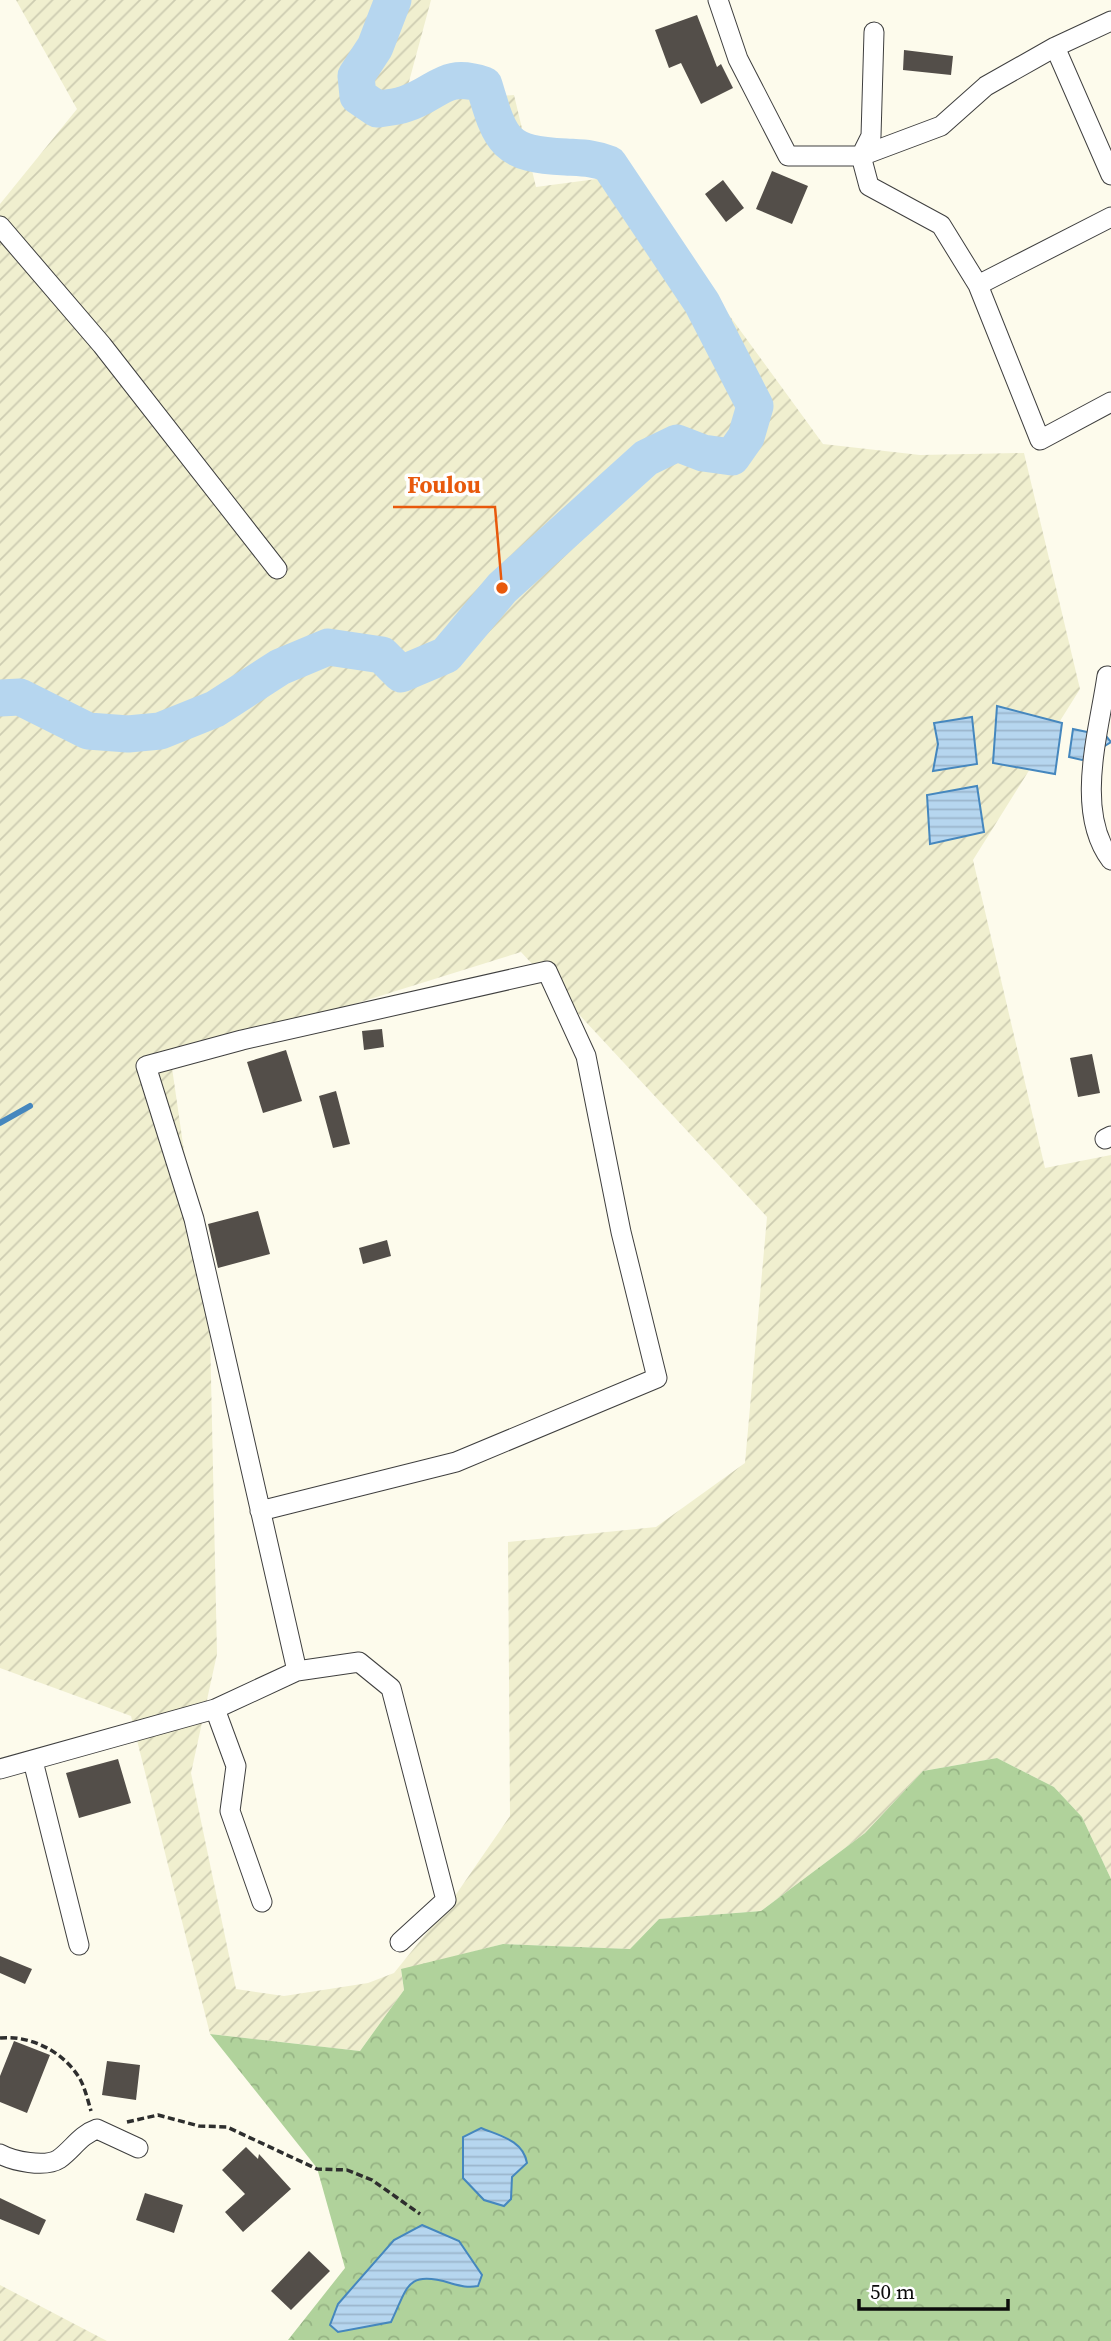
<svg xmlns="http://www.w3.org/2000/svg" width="1111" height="2341" font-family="'Source Serif 4',serif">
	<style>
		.farmland { fill: url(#farmland-furrows); fill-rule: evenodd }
		.forest { fill: url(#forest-crowns) }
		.water { fill: url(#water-rules); stroke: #4587be; stroke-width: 2 }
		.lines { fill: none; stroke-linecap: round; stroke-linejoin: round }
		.stream { stroke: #4587be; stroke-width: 6 }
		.river { stroke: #b6d6ef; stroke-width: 37 }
		.building { fill: #534e49 }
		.minor-casing { stroke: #3f3f3f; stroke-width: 21 }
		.path { stroke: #2e2e2e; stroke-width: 3.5; stroke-dasharray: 7 3.5; stroke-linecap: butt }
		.minor { stroke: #fff; stroke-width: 19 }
		.leader { fill: none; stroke: #e8590c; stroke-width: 2.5 }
		.callout-dot { fill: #e8590c; stroke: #fff; stroke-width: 2.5 }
		.callout-label { font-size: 23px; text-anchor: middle; font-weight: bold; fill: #e8590c; stroke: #fff; stroke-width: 7; stroke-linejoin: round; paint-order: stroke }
	</style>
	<defs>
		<pattern id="farmland-furrows" width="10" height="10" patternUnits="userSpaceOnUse" patternTransform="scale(1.75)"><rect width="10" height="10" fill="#f0efcf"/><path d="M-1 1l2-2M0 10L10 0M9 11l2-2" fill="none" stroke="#cdccb1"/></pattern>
		<pattern id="forest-crowns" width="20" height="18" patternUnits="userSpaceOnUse" patternTransform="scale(1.75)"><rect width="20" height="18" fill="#b0d29b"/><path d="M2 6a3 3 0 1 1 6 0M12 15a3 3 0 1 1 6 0" fill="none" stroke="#96b384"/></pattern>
		<pattern id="water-rules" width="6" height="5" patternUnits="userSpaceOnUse" patternTransform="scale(1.75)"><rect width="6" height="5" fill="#b6d6ef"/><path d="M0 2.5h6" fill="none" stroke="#9bb6cc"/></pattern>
	</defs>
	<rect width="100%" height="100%" fill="#fdfbec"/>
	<path class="farmland" d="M16,0H431L407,89L432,101L514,95L536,187L627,175L823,444L920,455L1024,453L1080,689L973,860L1045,1168L1111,1155V1879L1082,1817L1054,1787L997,1758L923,1771L865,1833L761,1911L659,1919L630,1949L503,1944L401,1970L404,1990L360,2051L210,2034L131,1716L0,1668V204L77,109ZM521,952L767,1217L745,1463L656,1527L508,1542L510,1816L446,1909L394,1973L368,1983L284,1996L236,1989L191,1773L217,1654L210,1331L171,1061Z
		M0,2285L107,2341H0Z"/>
	<path class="forest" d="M997,1758L1054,1787L1082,1817L1111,1879V2341L288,2340L345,2268L317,2168L210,2034L360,2051L404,1990L401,1969L503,1944L630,1949L659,1919L761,1911L865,1833L923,1771Z"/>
	<path class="water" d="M997,706L1062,723L1055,774L993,763Z
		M972,717L977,764L933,771L938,744L934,723Z
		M1073,729L1106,736L1111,742L1082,760L1069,757Z
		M977,786L984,832L930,844L927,795Z
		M481,2128C500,2136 523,2140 527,2163L512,2177L511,2199L504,2206L484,2200L463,2178V2137Z
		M422,2225L459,2241L482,2275L478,2286C468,2288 461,2286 450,2283C406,2270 408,2287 391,2322L338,2332L330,2325L338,2304L394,2240Z"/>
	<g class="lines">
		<path class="stream" d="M0,1123L30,1106"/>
		<path class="river" d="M0,698L20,697L88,731L128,734L160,731L215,709L280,667L328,647L382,655L401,674L446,655L502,588L646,458L677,443L703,453L732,457L746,437L755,406L702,303L609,164C595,158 582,158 566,157C504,154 501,142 484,85C444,71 439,93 405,104C397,107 386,108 377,109L358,96L356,76L375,47L393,0"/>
	</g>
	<path class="building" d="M697,15L717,67L721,64L733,88L701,104L681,63L669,68L655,30Z
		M904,50L953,56L951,75L903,70Z
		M772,171L808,186L792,224L756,209Z
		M723,180L744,208L726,222L705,194Z
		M382,1029L384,1047L364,1050L362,1031Z
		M286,1050L302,1101L263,1113L247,1062Z
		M1092,1054L1100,1093L1078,1097L1070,1058Z
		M336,1091L350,1144L333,1148L319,1096Z
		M258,1211L270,1254L218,1268L208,1224Z
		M387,1240L391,1256L363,1264L359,1248Z
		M118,1759L131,1803L79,1818L66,1773Z
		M0,1956L32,1969L25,1984L0,1973Z
		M14,2041L50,2055L27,2113L0,2102V2076Z
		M107,2061L140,2065L136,2100L102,2095Z
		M246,2147L258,2159L259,2154L291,2189L243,2232L225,2212L245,2194L222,2170Z
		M145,2193L183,2205L174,2233L136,2220Z
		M0,2198L46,2220L39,2235L0,2219Z
		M309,2251L330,2271L291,2310L271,2291Z"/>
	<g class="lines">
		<defs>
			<path id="minor" d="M718,0L738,59L788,156H861L941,126L986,86L1055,47L1111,21
				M874,32L871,136L861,156L869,186L941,225L978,285L1040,440L1111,402
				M1055,47L1111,175
				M0,226L102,345L277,569
				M978,285L1111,217
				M1107,676C1099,732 1074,811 1111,860
				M1105,1139L1111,1136
				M297,1671L359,1662L391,1688L446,1900L400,1942
				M215,1709L236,1766L230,1811L262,1902
				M33,1761L79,1945
				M0,1769L215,1709L297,1671L194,1219L146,1066L242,1040L547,971L586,1056L621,1232L657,1378L456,1462L260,1511
				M0,2154C13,2161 45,2168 59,2159C73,2149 80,2135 97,2129L138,2148"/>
		</defs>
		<use href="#minor" class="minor-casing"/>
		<path class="path" d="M0,2038C31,2035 64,2052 80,2079C85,2088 88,2101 91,2111
			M127,2122L158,2115L199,2126L227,2127L317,2169L347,2170L372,2180L420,2214"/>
		<use href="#minor" class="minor"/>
	</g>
	<path class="leader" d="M502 588L495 507H393"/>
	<circle class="callout-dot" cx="502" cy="588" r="7"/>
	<g class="callout-label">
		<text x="444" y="493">Foulou</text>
	</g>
	<path d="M859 2299v10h149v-10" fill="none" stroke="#0c0c0c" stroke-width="3.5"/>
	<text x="870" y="2299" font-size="21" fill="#0c0c0c" stroke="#ffffff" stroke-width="5" paint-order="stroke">50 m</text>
</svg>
